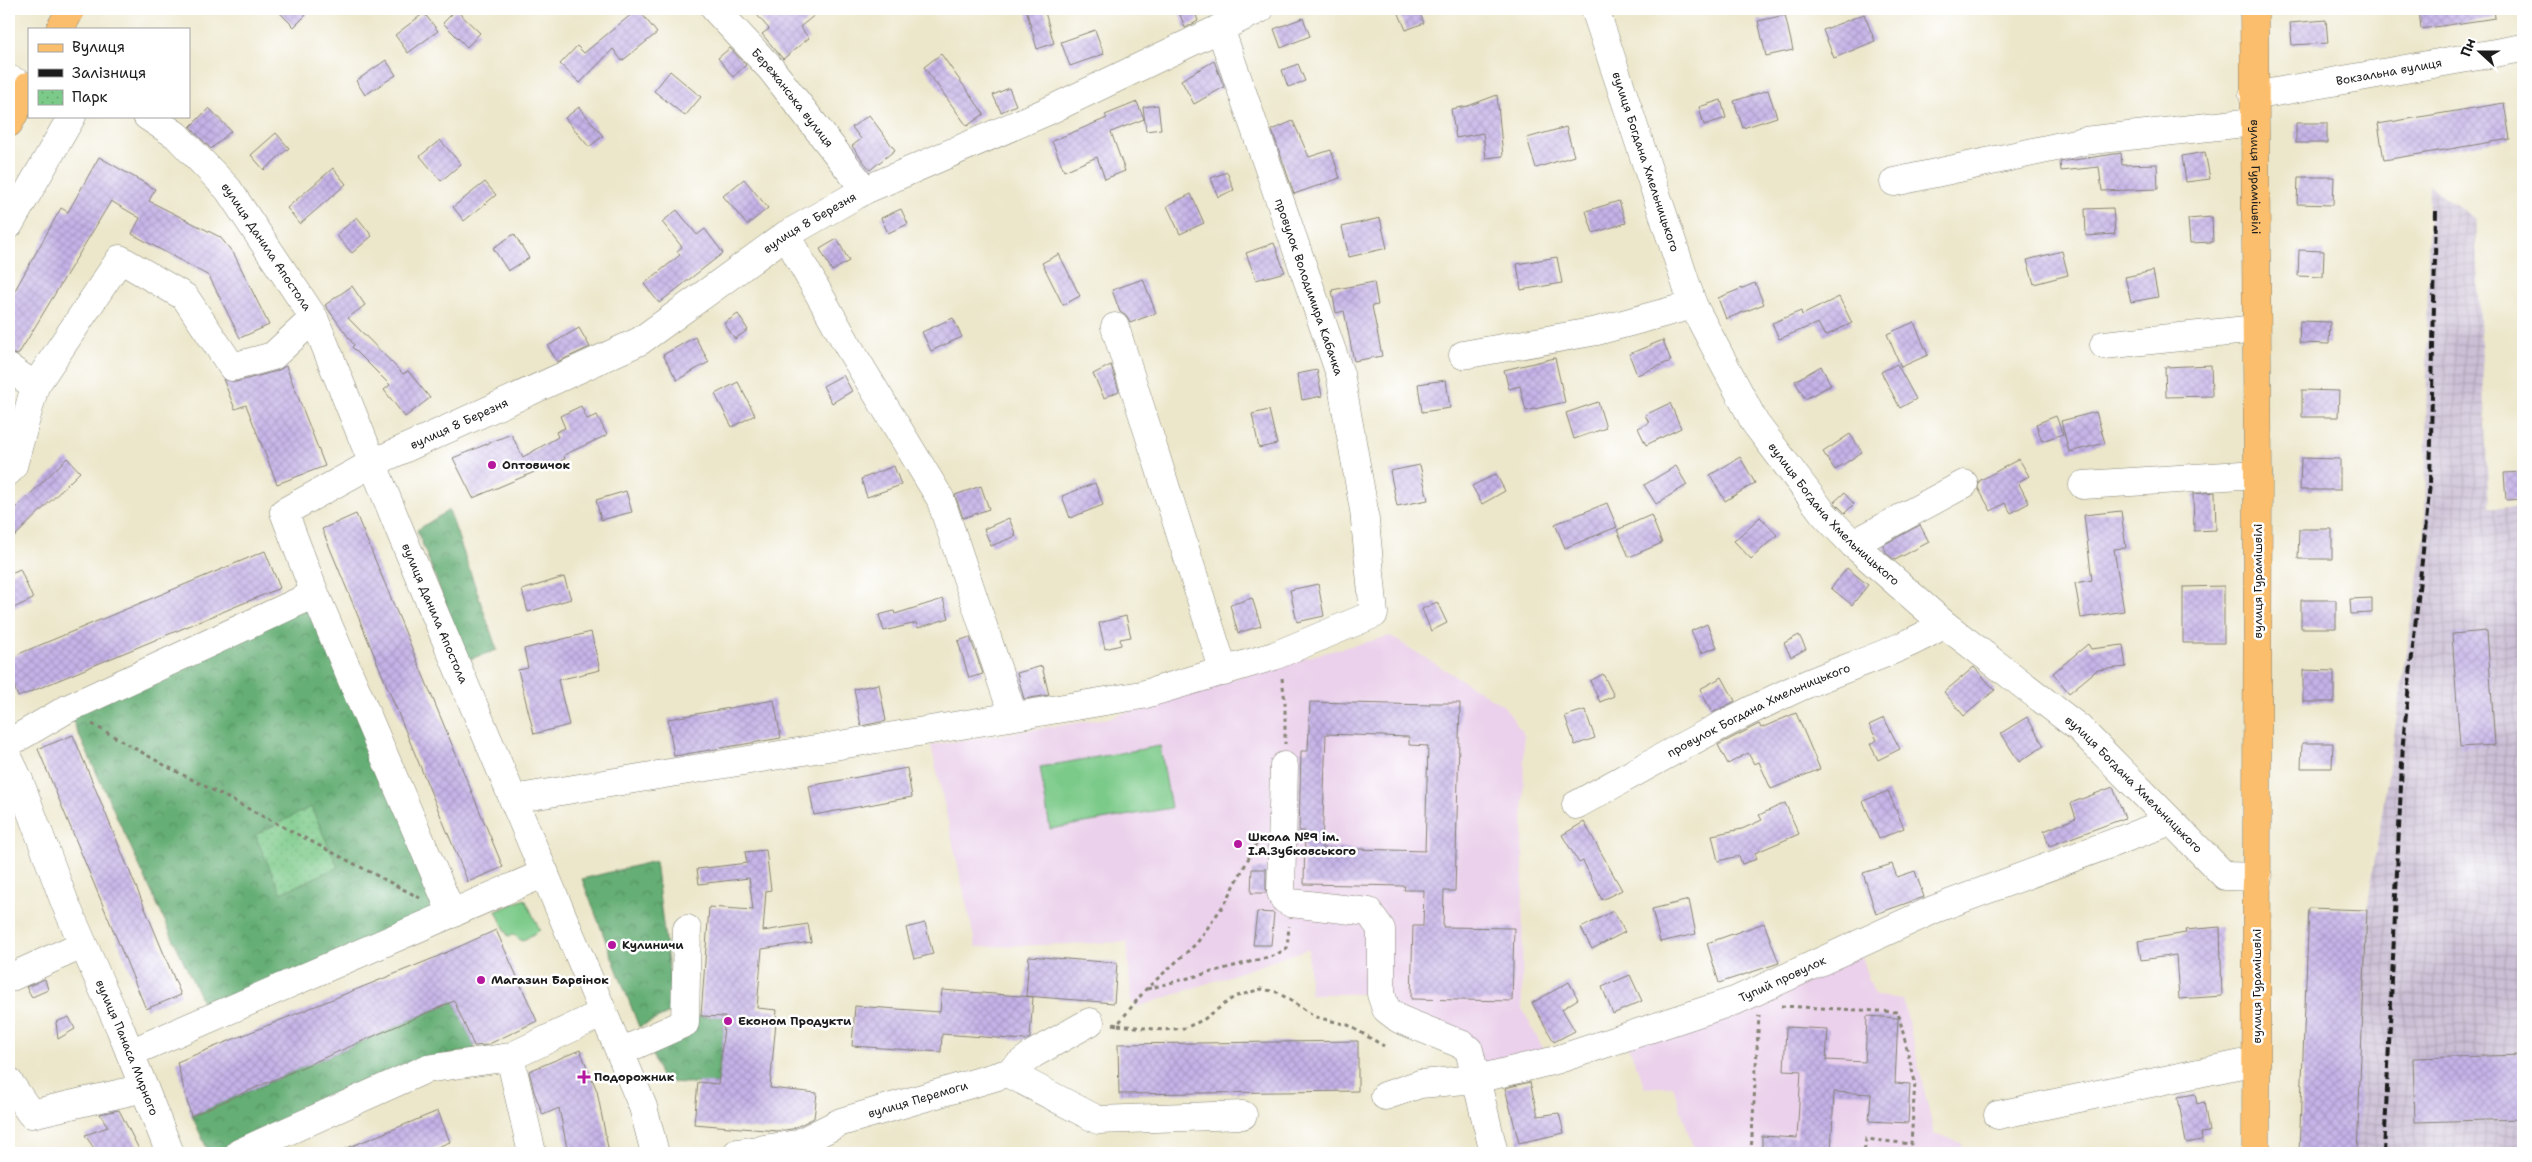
<svg xmlns="http://www.w3.org/2000/svg" width="2532" height="1162" font-family="'Shantell Sans',sans-serif">
	<style>
		.built { fill: #ebd1eb }
		.industrial { fill: url(#industrial-grid) }
		.grass { fill: #7cca89; stroke: #4c7352 }
		.forest { fill: url(#forest-crowns); stroke: #406548 }
		.park { fill: url(#park-dots); stroke: #4c7352 }
		.building { fill: url(#building-cross-hatch); fill-rule: evenodd }
		.lines { fill: none; stroke-linecap: round; stroke-linejoin: round }
		.minor-casing { stroke: #848274; stroke-width: 29 }
		.major-casing { stroke: #848274; stroke-width: 29 }
		.path { stroke: #848274; stroke-width: 3; stroke-dasharray: 4 4; stroke-linecap: butt }
		.minor { stroke: #fff; stroke-width: 28 }
		.major { stroke: #fabe6d; stroke-width: 28 }
		.rail { stroke: #1c1c1c; stroke-width: 4; stroke-dasharray: 8 4; stroke-linecap: butt }
		.poi-dot { fill: #b5179e; stroke: #fff; stroke-width: 2 }
		.labels { text-anchor: middle; stroke-width: 5; stroke-linejoin: round; paint-order: stroke }
		.street-label { font-size: 12px; fill: #1c1c1c; stroke: #fff }
		.poi-label { font-size: 12px; font-weight: bold; fill: #1c1c1c; stroke: #fff; text-anchor: start }
	</style>
	<defs>
		<pattern id="industrial-grid" width="8" height="8" patternUnits="userSpaceOnUse" patternTransform="scale(1.25)"><rect width="8" height="8" fill="#cbbfd5"/><path d="M0 4h8M4 0v8" fill="none" stroke="#aea4b6"/></pattern>
		<pattern id="forest-crowns" width="20" height="18" patternUnits="userSpaceOnUse" patternTransform="scale(1.25)"><rect width="20" height="18" fill="#65ae75"/><path d="M2 6a3 3 0 1 1 6 0M12 15a3 3 0 1 1 6 0" fill="none" stroke="#528d5f"/></pattern>
		<pattern id="park-dots" width="8" height="8" patternUnits="userSpaceOnUse" patternTransform="scale(1.25)"><rect width="8" height="8" fill="#7cca89"/><path d="M2 2h.1M6 6h.1" fill="none" stroke="#6bad76" stroke-width="1.8" stroke-linecap="round"/></pattern>
		<pattern id="building-cross-hatch" width="8" height="8" patternUnits="userSpaceOnUse" patternTransform="scale(1.25)"><rect width="8" height="8" fill="#c4b2e7"/><path d="M0 0l8 8M0 8l8-8" fill="none" stroke="#a898c6"/></pattern>
	</defs>
	<rect width="100%" height="100%" fill="#fff"/>
	<filter id="ink" filterUnits="userSpaceOnUse"><feTurbulence type="fractalNoise" baseFrequency=".02" numOctaves="2"/><feDisplacementMap in="SourceGraphic" scale="10" xChannelSelector="R" yChannelSelector="G"/><feConvolveMatrix kernelMatrix="1 2 1 2 8 2 1 2 1" color-interpolation-filters="sRGB"/></filter>
	<filter id="wash" filterUnits="userSpaceOnUse"><feTurbulence type="fractalNoise" baseFrequency=".0096" numOctaves="4" result="noise"/><feDisplacementMap in="SourceGraphic" scale="20" xChannelSelector="R" yChannelSelector="G"/><feGaussianBlur stdDeviation="1.12" result="paint"/><feColorMatrix in="noise" values="0 0 0 0 0 0 0 0 0 0 0 0 0 0 0 0 0 1.4 0 .05"/><feComposite in="paint" operator="in"/></filter>
	<g filter="url(#wash)">
		<rect width="100%" height="100%" fill="#ece7cb"/>
		<path class="built" d="M1390,636L1504,706L1524,735L1522,1008L1546,1055L1470,1071L1459,1053L1368,1014L1366,994H1310L1308,949L1138,1007L1131,1002L1127,942L976,947L931,745L1109,718L1276,665Z
			M1860,955L1875,996L1903,999L1934,1133L1962,1143L1964,1153H1695L1673,1086L1645,1088L1627,1042Z"/>
		<path class="industrial" d="M2429,185L2475,219L2489,507H2523V1153H2356L2367,910L2425,535Z"/>
		<path class="grass" d="M1160,746L1171,808L1050,829L1040,767Z
			M525,899L540,930L522,941L514,935L508,936L496,911Z"/>
		<path class="forest" d="M449,510L497,650L467,660L417,530Z
			M315,594L452,914L206,1020L201,999L67,709Z
			M655,861L674,1011L639,1027L582,879Z
			M454,1001L476,1050L429,1058L213,1153H209L192,1116Z
			M701,1016L725,1017L718,1084L663,1082L647,1041Z"/>
		<path class="park" d="M311,807L338,867L281,893L255,835Z"/>
		<g id="blocks">
			<path class="building" d="M276,9H312L294,27Z
				M638,9L657,33L622,61L613,49L580,83L560,64L577,46L584,53Z
				M752,9H822L800,27L809,38L783,59L762,34L769,29Z
				M1026,9H1044L1054,43L1037,49Z
				M1178,9H1194L1198,21L1185,28Z
				M1397,9H1418L1424,23L1406,30Z
				M2419,9H2494L2495,18L2421,29Z
				M456,10L480,33L467,47L443,23Z
				M424,13L438,31L408,53L395,35Z
				M1864,14L1875,41L1834,58L1823,30Z
				M1785,15L1793,50L1766,56L1758,21Z
				M1303,18L1310,36L1281,48L1274,29Z
				M2326,20L2328,43L2292,45L2290,23Z
				M1095,30L1104,54L1070,66L1061,42Z
				M730,48L746,65L733,77L718,58Z
				M941,54L984,114L967,126L924,67Z
				M386,60L396,75L365,95L356,81Z
				M1214,61L1224,87L1194,104L1181,80Z
				M1298,64L1305,81L1288,87L1282,70Z
				M670,71L701,97L685,116L654,91Z
				M1009,88L1016,105L1001,112L993,95Z
				M1768,90L1777,117L1743,128L1734,101Z
				M1497,95L1503,156L1486,158L1483,133L1456,138L1451,109L1468,106Z
				M1721,100L1726,118L1704,125L1699,107Z
				M1137,102L1144,119L1111,132L1125,171L1105,179L1097,157L1064,171L1052,141L1107,118L1105,115Z
				M2504,103L2510,139L2384,160L2378,124Z
				M1158,105L1161,129L1146,131L1143,107Z
				M579,107L603,136L589,147L565,118Z
				M209,108L231,131L211,149L190,127Z
				M869,115L895,150L870,170L852,146L861,139L852,127Z
				M1293,121L1309,157L1331,150L1340,178L1294,194L1272,130Z
				M2296,123H2327V143H2296Z
				M1566,127L1574,156L1536,168L1527,138Z
				M276,133L289,148L264,170L251,155Z
				M440,140L461,164L441,181L420,156Z
				M2205,152L2210,179L2186,182L2182,156Z
				M2121,153L2122,165L2157,164L2158,189L2102,191L2099,167L2061,171L2060,162Z
				M99,157L155,189L149,201L220,237L234,254L269,325L240,338L209,276L132,234L140,218L111,201L18,355L9,353V301L61,208L68,212Z
				M333,168L346,184L300,224L287,208Z
				M1227,172L1234,190L1218,197L1211,178Z
				M2298,177H2334L2333,205L2297,204Z
				M744,179L768,208L747,225L723,196Z
				M485,182L496,195L464,221L453,207Z
				M1191,194L1204,223L1180,234L1167,206Z
				M1619,201L1626,223L1593,233L1586,211Z
				M2113,208L2115,234L2086,236L2085,209Z
				M901,209L908,224L888,233L881,218Z
				M677,210L697,235L705,229L723,253L659,303L644,284L680,255L677,251L682,247L662,222Z
				M357,217L372,236L352,253L336,235Z
				M2212,217L2213,242L2190,243L2188,219Z
				M1380,218L1387,248L1349,257L1342,227Z
				M514,234L529,258L508,271L493,248Z
				M837,239L849,261L832,271L820,249Z
				M1274,243L1285,272L1256,280L1246,253Z
				M2299,250L2324,251L2323,277L2298,276Z
				M2062,251L2068,275L2034,284L2027,260Z
				M1059,254L1080,296L1063,305L1042,263Z
				M1557,257L1562,283L1521,290L1517,264Z
				M2153,271L2158,297L2131,302L2125,277Z
				M1143,279L1156,313L1130,323L1126,316L1120,312L1112,290Z
				M1374,282L1378,305L1372,306L1382,356L1354,361L1344,311L1336,313L1332,290Z
				M1755,283L1764,304L1726,319L1718,298Z
				M352,286L365,305L348,318L403,374L408,371L430,398L405,417L384,390L390,385L352,347L354,345L325,305Z
				M1839,297L1852,323L1825,336L1818,323L1779,339L1772,323L1801,311L1802,315Z
				M738,314L748,330L735,339L724,323Z
				M953,318L962,337L931,351L922,332Z
				M2300,321L2330,322L2329,344L2299,343Z
				M1914,322L1928,355L1901,367L1887,334Z
				M579,328L590,347L557,362L548,346Z
				M695,337L709,362L677,380L663,355Z
				M1663,340L1671,361L1637,375L1629,354Z
				M1555,358L1565,402L1526,411L1520,386L1509,389L1504,370Z
				M1897,364L1916,399L1900,408L1881,372Z
				M1111,365L1119,391L1104,398L1093,374Z
				M2211,365L2212,396L2166,397L2165,367Z
				M286,366L325,466L277,484L246,405L235,409L223,379L236,382L277,371Z
				M1821,366L1831,385L1805,399L1795,381Z
				M1317,370L1322,396L1302,400L1297,374Z
				M843,375L852,391L832,403L823,386Z
				M1446,380L1450,408L1422,412L1418,384Z
				M738,382L755,415L732,427L715,394Z
				M2302,390L2339,391L2338,417H2302Z
				M1598,402L1606,428L1574,439L1566,413Z
				M1670,403L1681,428L1646,445L1638,428L1649,423L1645,415Z
				M581,406L587,419L597,415L607,435L564,455L565,459L473,498L453,458L511,434L523,457L558,437L556,432L565,428L560,416Z
				M1269,410L1277,444L1259,448L1252,414Z
				M2096,412L2105,443L2069,452L2061,421Z
				M2056,416L2063,434L2042,441L2036,424Z
				M1850,434L1862,452L1835,470L1823,452Z
				M1740,457L1755,483L1725,501L1710,475Z
				M67,458L80,472L9,542V515Z
				M2301,458L2340,459V490H2300Z
				M2019,459L2029,476L2018,482L2029,503L2011,513L2005,503L1991,511L1978,488L1979,481Z
				M1420,465L1428,500L1397,506L1390,471Z
				M894,466L901,485L867,497L861,479Z
				M1676,466L1687,485L1656,504L1644,485Z
				M2523,472V499L2506,500L2504,473Z
				M1496,474L1505,491L1482,504L1472,486Z
				M1095,483L1103,505L1070,518L1062,496Z
				M981,486L989,509L963,518L955,495Z
				M626,491L632,512L601,520L596,500Z
				M2215,492L2216,530L2194,531L2193,494Z
				M1844,493L1854,504L1845,513L1834,502Z
				M1607,503L1617,527L1565,548L1555,524Z
				M2121,511L2126,548L2114,549L2124,611L2081,618L2075,583L2092,580L2084,515Z
				M356,514L503,867L468,882L322,529Z
				M1651,515L1662,543L1629,557L1617,530Z
				M1760,517L1777,535L1751,559L1734,541Z
				M1009,518L1016,536L991,546L984,529Z
				M1920,525L1929,542L1895,560L1887,554L1883,545Z
				M2299,529H2332V559H2298Z
				M265,551L280,588L18,697L9,673V658Z
				M1847,568L1868,585L1852,605L1831,588Z
				M20,569L33,599L9,610V574Z
				M564,577L571,599L528,612L522,590Z
				M1318,584L1324,616L1297,622L1290,590Z
				M2224,586V643H2183V587Z
				M1252,598L1261,626L1238,633L1230,605Z
				M2372,598V613L2351,614L2350,599Z
				M943,599L949,618L918,628L916,623L884,631L879,615L894,611L895,614Z
				M2301,600H2336V628H2301Z
				M1437,602L1447,623L1431,631L1422,609Z
				M1126,616L1131,637L1120,639L1121,645L1105,649L1099,623Z
				M1707,624L1717,647L1701,653L1691,631Z
				M2487,631L2495,745L2460,747L2452,634Z
				M591,632L600,670L558,680L569,725L534,734L518,670L528,668L524,649Z
				M1799,635L1806,649L1791,657L1784,643Z
				M970,637L983,674L969,678L958,641Z
				M2088,644L2091,649L2123,645L2126,667L2097,670L2069,693L2053,673Z
				M1042,666L1049,695L1024,699L1017,673Z
				M1974,667L1995,690L1964,716L1944,692Z
				M2303,670L2334,671V702H2303Z
				M1603,674L1614,696L1600,702L1590,681Z
				M1722,677L1735,701L1712,713L1700,689Z
				M879,684L886,721L861,726L854,689Z
				M774,700L781,738L674,756L668,719Z
				M1310,702L1430,705L1429,703H1460L1455,891H1444L1443,927L1514,928L1512,1001L1411,999L1413,926H1423L1424,890H1404L1405,886L1304,884L1305,831H1299L1301,751H1308ZM1326,734L1409,737V745L1428,746L1425,851L1322,848Z
				M1585,710L1595,738L1575,745L1565,716Z
				M1796,713L1820,769L1771,789L1759,762L1754,764L1748,753L1728,764L1718,745L1759,724L1761,728Z
				M2027,717L2044,746L2019,762L2001,733Z
				M1884,718L1900,749L1878,760L1870,744L1877,740L1869,725Z
				M73,735L181,995L146,1009L38,749Z
				M2302,743H2333L2332,768H2301Z
				M907,768L912,797L814,815L809,786Z
				M2113,787L2125,818L2049,846L2044,831L2076,818L2071,803Z
				M1888,791L1904,828L1879,839L1863,801Z
				M1785,803L1799,834L1755,853L1757,859L1742,864L1739,856L1718,861L1712,835L1742,829L1762,820L1759,815Z
				M1584,822L1622,890L1602,900L1583,861L1579,863L1562,835Z
				M766,850L771,890L766,891L763,931L808,924L811,942L762,949L757,1008L777,1010L770,1088L817,1093L814,1118L792,1129L777,1131L694,1124L698,1082L718,1084L725,1017L701,1016L709,907L753,910L749,878L699,884L697,869L747,863L745,852Z
				M1892,864L1897,877L1915,871L1924,897L1876,914L1863,873Z
				M1252,869H1266V893H1251Z
				M1689,900L1696,934L1660,942L1652,909Z
				M2309,908L2367,910L2357,1153H2299Z
				M1613,911L1625,932L1592,949L1581,928Z
				M1257,912L1274,913L1271,945H1253Z
				M925,923L933,954L914,959L906,928Z
				M1764,923L1779,963L1719,983L1707,943Z
				M2220,927L2222,996L2179,999L2176,955L2141,960L2138,941L2186,933L2185,930Z
				M496,930L537,1021L487,1045L474,1046L454,1001L191,1116L177,1062L434,958Z
				M1029,956L1117,963L1114,1003L1026,996Z
				M1630,975L1642,1001L1613,1014L1602,987Z
				M45,979L48,990L32,997L26,987Z
				M1569,982L1578,999L1562,1009L1575,1031L1554,1042L1532,1003Z
				M942,990L1033,997L1030,1038L1025,1040L942,1034L941,1052L852,1046L855,1006L940,1012Z
				M1867,1016L1898,1018L1895,1083L1910,1084L1908,1123L1869,1121L1871,1094L1834,1092L1831,1153H1762V1136L1797,1138L1801,1071L1784,1070L1786,1027L1828,1029L1826,1060L1865,1062Z
				M69,1017L75,1029L58,1039L56,1022Z
				M1358,1041V1091L1119,1094L1118,1044Z
				M580,1050L597,1091L609,1153H568L559,1108L543,1115L534,1092L529,1071Z
				M2523,1055V1119L2415,1122L2413,1058Z
				M1530,1082L1538,1116L1559,1113L1564,1133L1519,1143L1505,1088Z
				M2195,1094L2197,1104L2204,1102L2209,1132L2201,1133L2202,1140L2186,1143L2178,1097Z
				M119,1110L141,1153H97L85,1135L108,1127L100,1114Z
				M438,1111L450,1142L422,1153H335Z"/>
		</g>
	</g>
	<g filter="url(#ink)">
		<use href="#blocks" fill-opacity="0" stroke="#848274" stroke-width="1"/>
		<g class="lines">
			<defs>
				<g id="minor">
					<path id="s1" d="M715,9L771,69L865,190"/>
					<path id="s2" d="M1595,9L1693,305L1755,423L1824,514L1853,544L1944,624L2079,728L2225,876L2258,877"/>
					<path d="M9,79L28,88"/>
					<path id="s3" d="M2253,96L2523,48"/>
					<path id="s4" d="M147,116L176,135L228,189L314,318L400,531L643,1107L655,1153"/>
					<path d="M1894,182L2084,141L2253,122"/>
					<path d="M9,225L72,116"/>
					<path d="M786,235L848,346L940,498L1013,715"/>
					<path d="M1115,327L1224,672"/>
					<path d="M2104,345L2256,329"/>
					<path d="M1463,355L1597,331L1693,305"/>
					<path d="M9,368L35,386L120,259L185,297L232,367L273,356L314,318"/>
					<path d="M9,471L13,466L35,386"/>
					<path d="M2083,485L2258,474"/>
					<path d="M1853,544L1964,484"/>
					<path d="M9,743L67,709L315,594"/>
					<path id="s5" d="M9,759L19,780L65,903L120,1028L170,1153"/>
					<path d="M1284,766L1281,892L1284,899L1291,903L1369,912L1381,929V994L1386,1009L1399,1019L1463,1045L1469,1050L1494,1153"/>
					<path d="M513,799L1142,695L1274,656L1374,614L1364,510L1340,374L1220,28"/>
					<path id="s6" d="M1576,805C1647,766 1718,725 1791,691C1842,667 1897,654 1944,624"/>
					<path id="s7" d="M452,914L315,594L284,512L373,463L640,341L786,235L865,190L1048,111L1260,9"/>
					<path d="M9,978L82,945"/>
					<path d="M620,1052L685,1023L687,929"/>
					<path d="M130,1053L545,873"/>
					<path d="M510,1057L532,1153"/>
					<path d="M1008,1073L1098,1120L1243,1115"/>
					<path d="M9,1082L31,1114L144,1088"/>
					<path id="s8" d="M1385,1096L1420,1084L1477,1079L1556,1060L1737,1000L1935,909L2169,822"/>
					<path d="M1998,1115L2256,1061"/>
					<path d="M239,1153L426,1069L510,1057L603,1013"/>
					<path id="s9" d="M737,1153L797,1144L841,1122L1008,1073L1033,1054L1090,1022"/>
				</g>
				<g id="major">
					<path id="s10" d="M2254,9L2258,474L2256,1153"/>
					<path d="M60,29L71,9"/>
					<path d="M9,123L29,86"/>
				</g>
			</defs>
			<use href="#minor" class="minor-casing"/>
			<use href="#major" class="major-casing"/>
			<path class="path" d="M1282,678L1285,702V744
				M92,724L166,766L420,898
				M1147,989L1276,955L1287,948L1289,926
				M1781,1006L1898,1012L1915,1082L1911,1144L1866,1139L1864,1153
				M1113,1024L1117,1025L1146,989L1197,943L1227,900L1258,840
				M1118,1025L1163,1030L1185,1028L1203,1020L1234,997L1261,989L1277,992L1316,1017L1348,1025L1384,1046
				M1751,1153L1759,1015"/>
			<use href="#minor" class="minor"/>
			<use href="#major" class="major"/>
			<path class="rail" d="M2384,1153L2403,742L2430,484L2436,211"/>
		</g>
	</g>
	<g class="poi-dot">
		<circle cx="492" cy="465" r="5"/>
		<circle cx="1238" cy="844" r="5"/>
		<circle cx="612" cy="945" r="5"/>
		<circle cx="481" cy="980" r="5"/>
		<circle cx="728" cy="1021" r="5"/>
		<path d="M581.5 1069.5h5v5h5v5h-5v5h-5v-5h-5v-5h5z"/>
	</g>
	<g class="labels">
		<g class="street-label">
			<text dy="4" stroke="none"><textPath href="#s3" startOffset="138">Вокзальна вулиця</textPath></text>
			<text dy="4" stroke="none"><textPath href="#s1" startOffset="118">Бережанська вулиця</textPath></text>
			<text dy="4" stroke="none"><textPath href="#s2" startOffset="161">вулиця Богдана Хмельницького</textPath></text>
			<text dy="4" stroke="none"><textPath href="#s10" startOffset="168">вулиця Гурамішвілі</textPath></text>
			<text dy="4" stroke="none"><textPath href="#s7" startOffset="1038">вулиця 8 Березня</textPath></text>
			<text dy="4" stroke="none"><textPath href="#s4" startOffset="179">вулиця Данила Апостола</textPath></text>
			<text transform="translate(1309 287) rotate(71)" y="4">провулок Володимира Кабачка</text>
			<text dy="4" stroke="none"><textPath href="#s7" startOffset="632">вулиця 8 Березня</textPath></text>
			<text dy="4" stroke="none"><textPath href="#s2" startOffset="566">вулиця Богдана Хмельницького</textPath></text>
			<text transform="translate(2258 581) rotate(-90)" y="4">вулиця Гурамішвілі</text>
			<text dy="4" stroke="none"><textPath href="#s4" startOffset="584">вулиця Данила Апостола</textPath></text>
			<text dy="4" stroke="none"><textPath href="#s6" startOffset="206">провулок Богдана Хмельницького</textPath></text>
			<text dy="4" stroke="none"><textPath href="#s2" startOffset="971">вулиця Богдана Хмельницького</textPath></text>
			<text dy="4" stroke="none"><textPath href="#s8" startOffset="416">Тупий провулок</textPath></text>
			<text transform="translate(2257 986) rotate(-90)" y="4">вулиця Гурамішвілі</text>
			<text dy="4" stroke="none"><textPath href="#s5" startOffset="312">вулиця Панаса Мирного</textPath></text>
			<text dy="4" stroke="none"><textPath href="#s9" startOffset="190">вулиця Перемоги</textPath></text>
		</g>
		<g class="poi-label">
			<text x="502" y="469">Оптовичок</text>
			<text x="1248" y="841">Школа №9 ім.<tspan x="1248" dy="14">І.А.Зубковського</tspan></text>
			<text x="622" y="949">Кулиничи</text>
			<text x="491" y="984">Магазин Барвінок</text>
			<text x="738" y="1025">Економ Продукти</text>
			<text x="594" y="1081">Подорожник</text>
		</g>
	</g>
	<rect width="2532" height="1162" fill="none" stroke="#fff" stroke-width="30"/>
	<rect x="28" y="28" width="162" height="90" fill="#ffffff" stroke="#a4a4a4"/>
	<rect x="38" y="44" width="25" height="8" fill="#fabe6d" stroke="#a4a4a4"/>
	<text x="72" y="52" font-size="15" fill="#1c1c1c">Вулиця</text>
	<rect x="38" y="69" width="25" height="8" fill="#1c1c1c" stroke="#a4a4a4"/>
	<text x="72" y="78" font-size="15" fill="#1c1c1c">Залізниця</text>
	<rect x="38" y="90" width="25" height="15" fill="url(#park-dots)" stroke="#a4a4a4"/>
	<text x="72" y="102" font-size="15" fill="#1c1c1c">Парк</text>
	<g transform="translate(2480 52) rotate(291)" stroke="#ffffff" stroke-width="4" paint-order="stroke">
	<path d="M0-4L9 19L0 12L-9 19Z" fill="#1c1c1c"/>
	<text y="-8" font-size="14" font-weight="bold" text-anchor="middle" fill="#1c1c1c">Пн</text>
	</g>
</svg>
